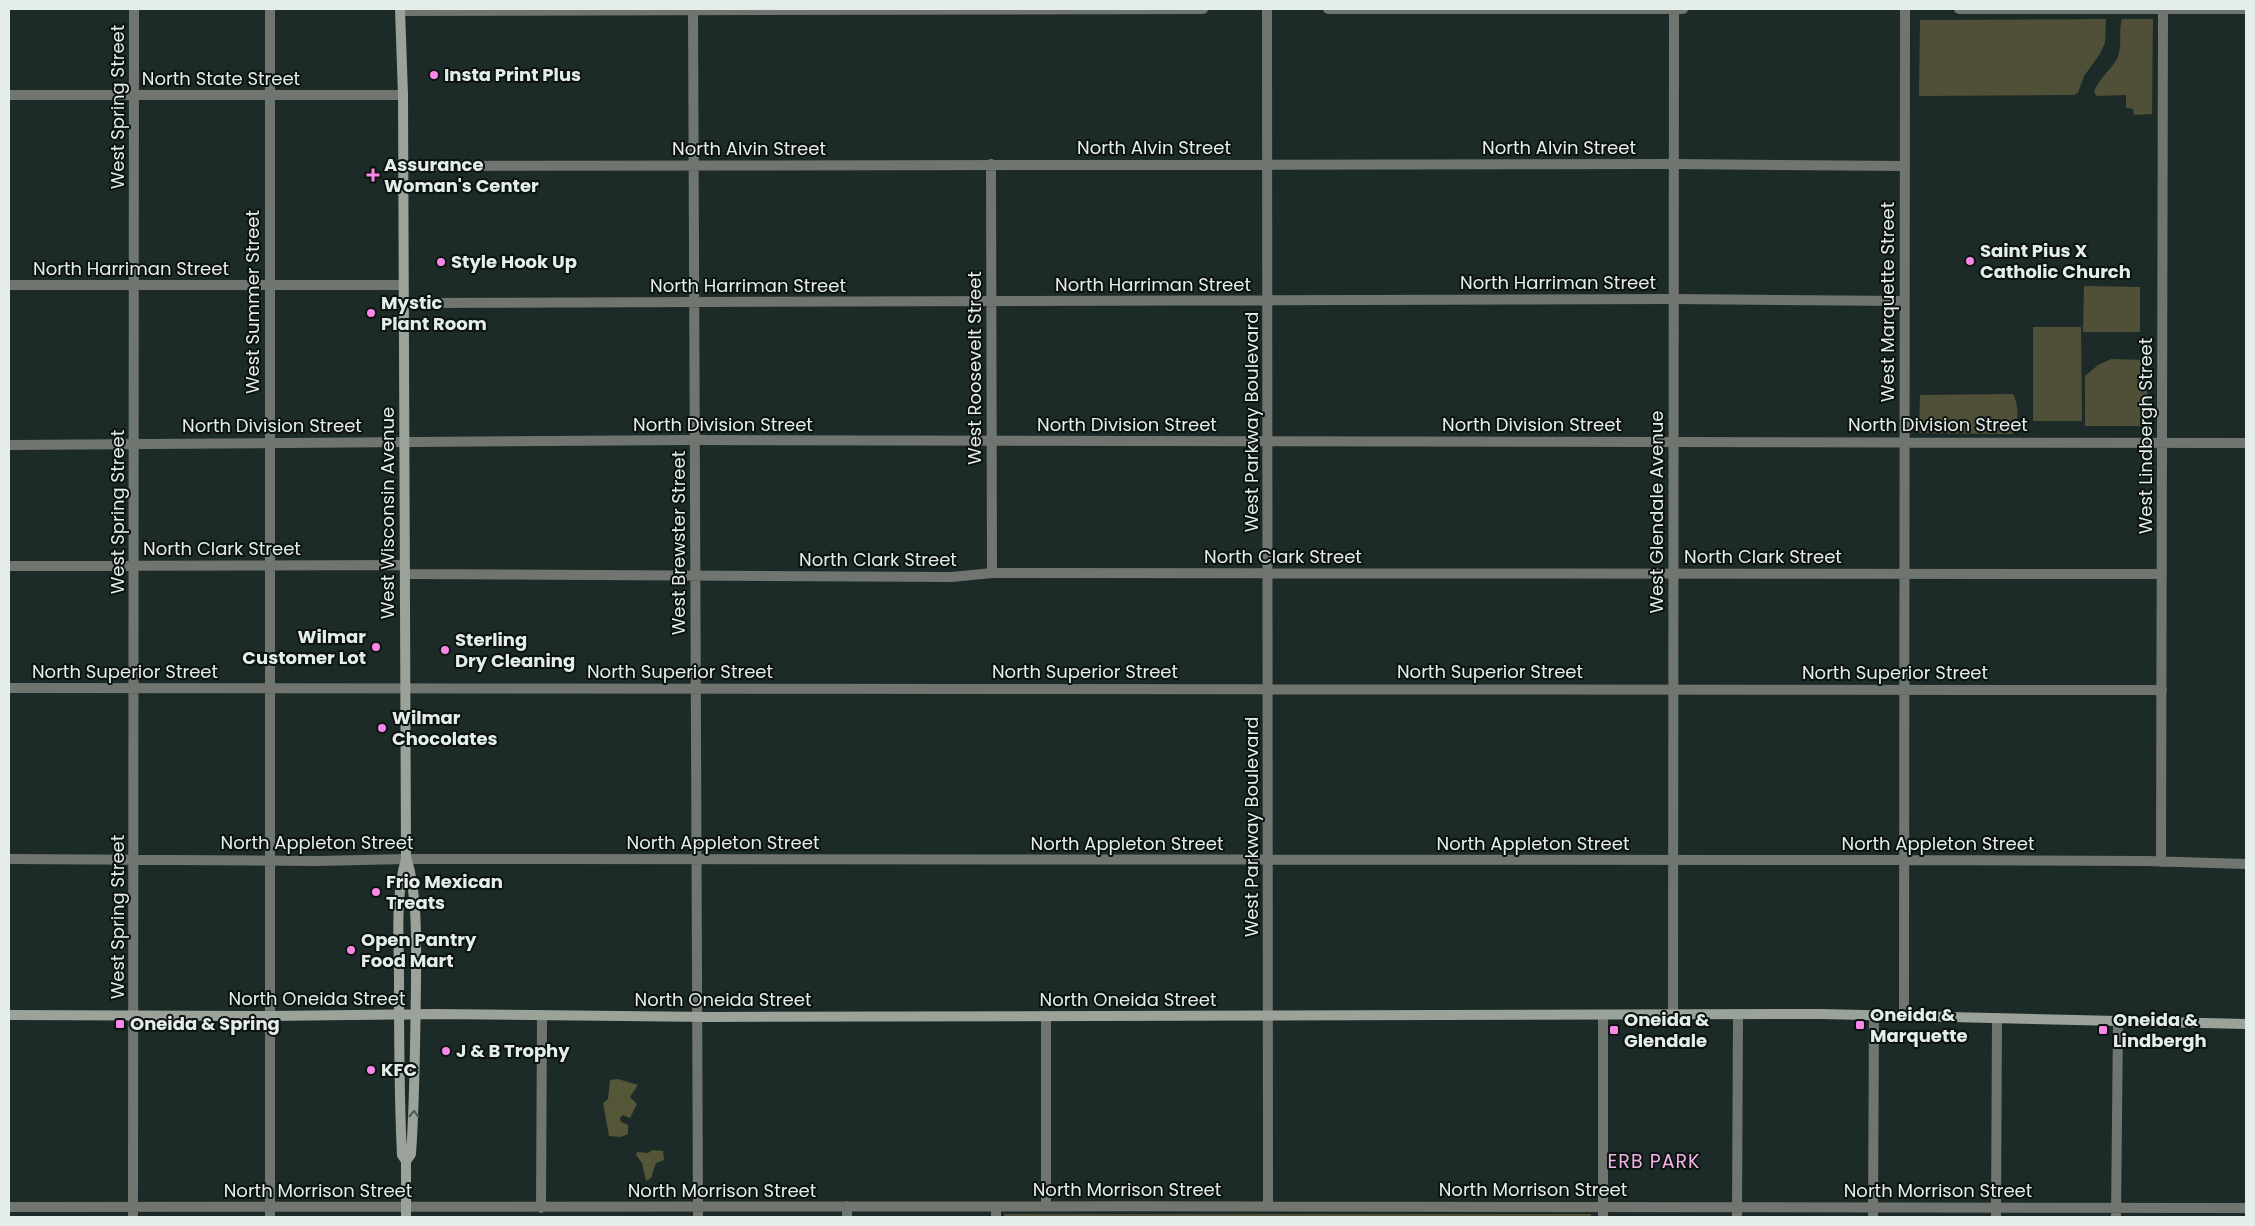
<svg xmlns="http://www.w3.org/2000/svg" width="2255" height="1226" font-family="Poppins,sans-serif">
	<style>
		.green { fill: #4f5037 }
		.forest { fill: #545637 }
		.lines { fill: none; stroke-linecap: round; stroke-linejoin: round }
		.minor { stroke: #707570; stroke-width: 10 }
		.tertiary { stroke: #707570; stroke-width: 10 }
		.secondary { stroke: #9aa299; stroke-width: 10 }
		.oneway { stroke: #525a54 }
		.poi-dot { fill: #f987e8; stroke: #0b1210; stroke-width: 2 }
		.labels { text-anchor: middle; stroke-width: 4; stroke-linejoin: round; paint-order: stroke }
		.poi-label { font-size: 18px; font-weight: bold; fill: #e4edea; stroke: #0b1210; text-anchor: start }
		.street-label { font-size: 18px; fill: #e4edea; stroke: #0b1210 }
		.neighbourhood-label { font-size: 19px; letter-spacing: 1px; fill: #f2b2e6; stroke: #0b1210 }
	</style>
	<rect width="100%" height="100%" fill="#1c2b27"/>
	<path class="green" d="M2106,19L2105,43L2100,54L2084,76L2078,93L2074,95L1919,96L1920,20Z
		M2122,19H2153L2152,114L2134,115L2133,109L2126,108V95L2097,96L2094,92C2099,78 2110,71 2117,59C2123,46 2118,32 2122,19Z
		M2084,286L2140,287V332H2083Z
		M2033,327H2081L2082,421H2033Z
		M2111,359L2148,360L2147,421L2141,426H2085V376L2098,365Z
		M2013,394C2019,404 2019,425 2013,434L1919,433L1920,395Z
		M1004,1214H1591V1217H1004Z"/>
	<path class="forest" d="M618,1079L638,1085L630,1097L637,1104L630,1118L623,1115L620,1118L621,1122L628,1125V1134L621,1137L609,1136L603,1103L608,1099L610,1080Z
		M652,1150L663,1151L664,1160L656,1163L651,1178L646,1181L642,1163L636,1155L637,1152L648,1153Z"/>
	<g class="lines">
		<path class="minor" d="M270,9V1217
			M693,9L698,1217
			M1267,9L1268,1206
			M1328,9H1683
			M1959,9H2246
			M402,11L1203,9
			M9,95H403
			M991,164L992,573
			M403,166L1674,164L1905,166
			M9,285H403
			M403,303L1674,299L1904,301
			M1674,442L2246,443
			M9,566L405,565
			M405,574L952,577L992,573L2162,574
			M9,688L2162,690
			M9,859L317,861L406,859L1904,860L2146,861L2246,864
			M2161,862L2163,10
			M1904,1015L1905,9
			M1046,1016V1206
			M847,1206V1217
			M9,1207C755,1209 1500,1203 2246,1208
			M996,1207V1217
			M541,1208L542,1015
			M133,1217L134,9
			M1737,1217L1738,1014
			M1873,1217L1874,1015
			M1996,1217L1997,1018
			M2116,1217L2118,1021"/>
		<path class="tertiary" d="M9,445L694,440L1674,442
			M1603,1015V1217
			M1673,1015L1674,9"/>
		<path class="secondary" d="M400,9L403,95L406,859C395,897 399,941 399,980C399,1038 399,1096 402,1155L406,1161V1217
			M9,1015L270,1016L435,1014L711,1017L1821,1014L2246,1024
			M406,1161L411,1154C415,1098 415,1042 416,985C416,946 418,897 407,860"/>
	</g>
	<defs><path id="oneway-chevron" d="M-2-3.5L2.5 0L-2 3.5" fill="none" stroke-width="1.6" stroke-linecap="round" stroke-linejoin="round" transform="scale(1.25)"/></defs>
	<use class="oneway" href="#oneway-chevron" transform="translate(414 1114) rotate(-87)"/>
	<g class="poi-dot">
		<circle cx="434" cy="75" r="5"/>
		<path d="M370.5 167.5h5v5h5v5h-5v5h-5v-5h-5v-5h5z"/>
		<circle cx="1970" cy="261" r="5"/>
		<circle cx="441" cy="262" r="5"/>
		<circle cx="371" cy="313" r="5"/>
		<circle cx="376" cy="647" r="5"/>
		<circle cx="445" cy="650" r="5"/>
		<circle cx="382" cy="728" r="5"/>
		<circle cx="376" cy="892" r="5"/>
		<circle cx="351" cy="950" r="5"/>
		<rect x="115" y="1019" width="10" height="10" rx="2.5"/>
		<rect x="1855" y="1020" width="10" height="10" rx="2.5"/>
		<rect x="1609" y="1025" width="10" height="10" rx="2.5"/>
		<rect x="2098" y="1025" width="10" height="10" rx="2.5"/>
		<circle cx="446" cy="1051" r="5"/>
		<circle cx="371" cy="1070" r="5"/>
	</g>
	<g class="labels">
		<g class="poi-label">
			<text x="444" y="81">Insta Print Plus</text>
			<text x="384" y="171">Assurance<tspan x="384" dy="21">Woman's Center</tspan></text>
			<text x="1980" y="257">Saint Pius X<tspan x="1980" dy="21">Catholic Church</tspan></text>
			<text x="451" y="268">Style Hook Up</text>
			<text x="381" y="309">Mystic<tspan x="381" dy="21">Plant Room</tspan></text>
			<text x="366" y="643" text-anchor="end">Wilmar<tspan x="366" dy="21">Customer Lot</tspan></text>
			<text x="455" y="646">Sterling<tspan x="455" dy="21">Dry Cleaning</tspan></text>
			<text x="392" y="724">Wilmar<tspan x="392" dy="21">Chocolates</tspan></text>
			<text x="386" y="888">Frio Mexican<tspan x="386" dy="21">Treats</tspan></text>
			<text x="361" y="946">Open Pantry<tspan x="361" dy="21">Food Mart</tspan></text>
			<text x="1870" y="1021">Oneida &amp;<tspan x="1870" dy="21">Marquette</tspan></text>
			<text x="1624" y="1026">Oneida &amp;<tspan x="1624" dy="21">Glendale</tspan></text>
			<text x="2113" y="1026">Oneida &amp;<tspan x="2113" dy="21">Lindbergh</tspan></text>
			<text x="130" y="1030">Oneida &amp; Spring</text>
			<text x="456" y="1057">J &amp; B Trophy</text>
			<text x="381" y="1076">KFC</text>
		</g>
		<g class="street-label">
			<text x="221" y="85">North State Street</text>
			<text transform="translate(118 107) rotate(-90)" y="6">West Spring Street</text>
			<text x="1154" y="154">North Alvin Street</text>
			<text x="1559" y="154">North Alvin Street</text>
			<text x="749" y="155">North Alvin Street</text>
			<text x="131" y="275">North Harriman Street</text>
			<text x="1558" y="289">North Harriman Street</text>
			<text x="1153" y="291">North Harriman Street</text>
			<text x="748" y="292">North Harriman Street</text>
			<text transform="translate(253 302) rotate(-90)" y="6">West Summer Street</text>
			<text transform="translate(1888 302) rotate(-90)" y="6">West Marquette Street</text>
			<text transform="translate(975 368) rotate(-90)" y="6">West Roosevelt Street</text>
			<text transform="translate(1252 422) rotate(-90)" y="6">West Parkway Boulevard</text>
			<text x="723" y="431">North Division Street</text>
			<text x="1127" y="431">North Division Street</text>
			<text x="1532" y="431">North Division Street</text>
			<text x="1938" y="431">North Division Street</text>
			<text x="272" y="432">North Division Street</text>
			<text transform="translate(2146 436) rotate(-90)" y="6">West Lindbergh Street</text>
			<text transform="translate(118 512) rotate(-90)" y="6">West Spring Street</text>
			<text transform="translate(1657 512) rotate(-90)" y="6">West Glendale Avenue</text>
			<text transform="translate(388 513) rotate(-90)" y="6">West Wisconsin Avenue</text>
			<text transform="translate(679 543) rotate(-90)" y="6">West Brewster Street</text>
			<text x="222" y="555">North Clark Street</text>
			<text x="1283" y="563">North Clark Street</text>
			<text x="1763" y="563">North Clark Street</text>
			<text x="878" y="566">North Clark Street</text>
			<text x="125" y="678">North Superior Street</text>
			<text x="680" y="678">North Superior Street</text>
			<text x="1085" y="678">North Superior Street</text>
			<text x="1490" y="678">North Superior Street</text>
			<text x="1895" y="679">North Superior Street</text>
			<text transform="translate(1252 827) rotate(-90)" y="6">West Parkway Boulevard</text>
			<text x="317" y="849">North Appleton Street</text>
			<text x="723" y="849">North Appleton Street</text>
			<text x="1127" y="850">North Appleton Street</text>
			<text x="1533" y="850">North Appleton Street</text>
			<text x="1938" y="850">North Appleton Street</text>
			<text transform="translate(118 917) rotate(-90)" y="6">West Spring Street</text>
			<text x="317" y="1005">North Oneida Street</text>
			<text x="723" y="1006">North Oneida Street</text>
			<text x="1128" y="1006">North Oneida Street</text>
			<text x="1127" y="1196">North Morrison Street</text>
			<text x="1533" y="1196">North Morrison Street</text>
			<text x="318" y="1197">North Morrison Street</text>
			<text x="722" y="1197">North Morrison Street</text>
			<text x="1938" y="1197">North Morrison Street</text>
		</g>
		<g class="neighbourhood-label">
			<text x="1654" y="1168">ERB PARK</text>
		</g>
	</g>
	<rect width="2255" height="1226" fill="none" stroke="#e4edea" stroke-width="20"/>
</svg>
